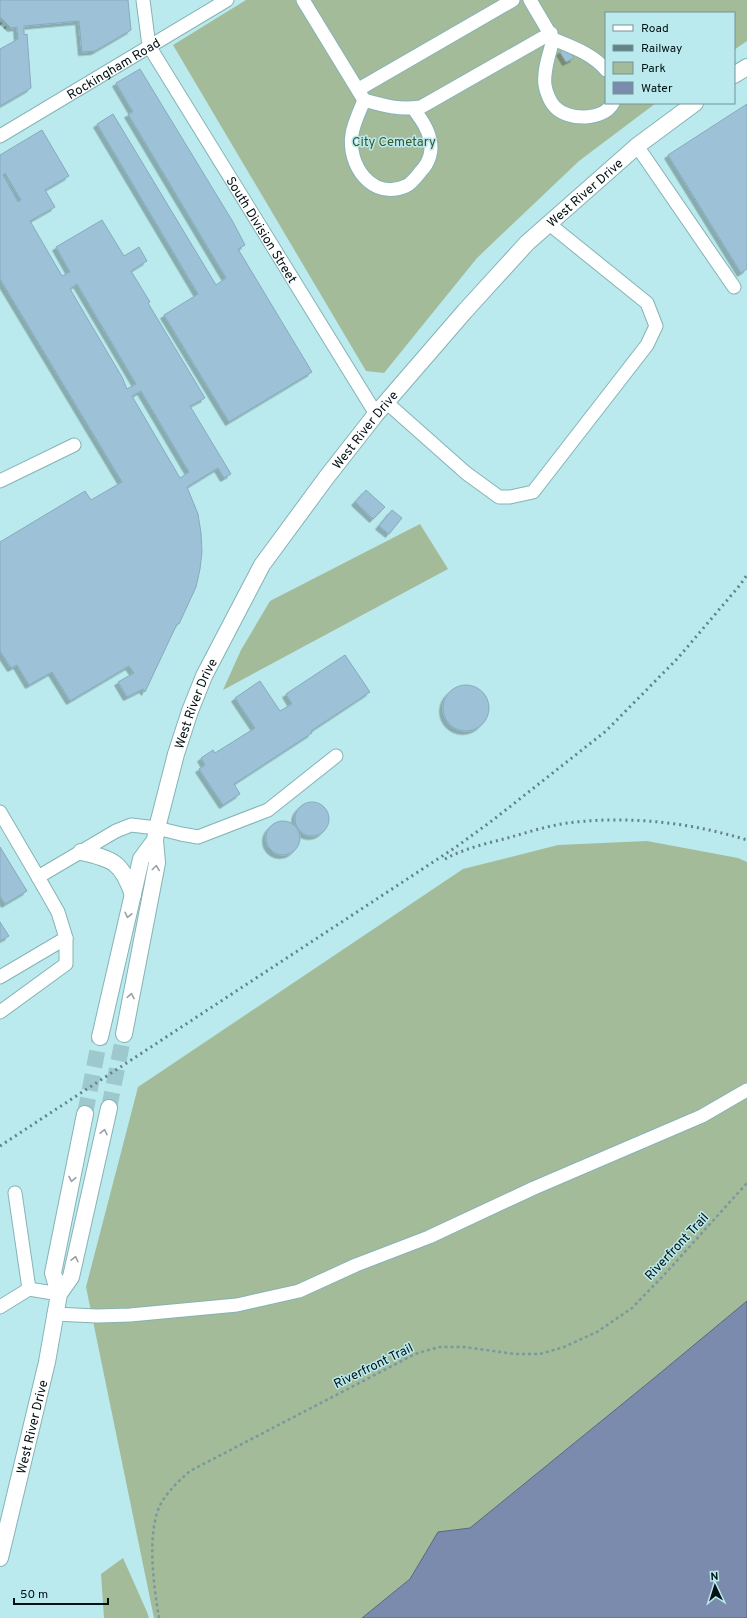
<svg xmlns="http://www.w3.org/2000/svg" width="747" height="1618" font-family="Overpass,sans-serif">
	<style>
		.green { fill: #a4bb9a }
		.water { fill: #7b8bad; stroke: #57667f }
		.building { fill: #9dc1d6; stroke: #86aabe; fill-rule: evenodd; filter: url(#shadow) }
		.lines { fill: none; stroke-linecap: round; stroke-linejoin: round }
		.major-tunnel { stroke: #9ec9cc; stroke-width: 16; stroke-dasharray: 16 8; stroke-linecap: butt }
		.minor-casing { stroke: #85b3b6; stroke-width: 15 }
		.major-casing { stroke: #85b3b6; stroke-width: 18 }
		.path { stroke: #769a9d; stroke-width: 2.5; stroke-dasharray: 3 3; stroke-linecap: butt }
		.minor { stroke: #fff; stroke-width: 13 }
		.major { stroke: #fff; stroke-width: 16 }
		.rail { stroke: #638385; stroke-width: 3; stroke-dasharray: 2 4; stroke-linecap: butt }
		.oneway { stroke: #9aa0a1 }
		.labels { text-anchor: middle; stroke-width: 3; stroke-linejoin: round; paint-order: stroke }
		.street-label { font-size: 13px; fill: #021113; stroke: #baeaed }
		.park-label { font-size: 13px; fill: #365727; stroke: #baeaed }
	</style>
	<defs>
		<filter id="shadow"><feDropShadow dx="-3.5" dy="3.5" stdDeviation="0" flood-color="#0004"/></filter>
	</defs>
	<rect width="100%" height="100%" fill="#baeaed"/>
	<path class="green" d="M246,0H747V41L734,50V13H606V103H656L579,161L477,258L384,373L366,371L173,45Z
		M420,524L448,569L223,690L241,650L270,601Z
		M647,841L738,858L747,862V1301L653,1379L470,1528L438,1532L410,1579L362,1618H154L86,1287L138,1087L463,869L558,845Z
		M123,1558L147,1612L149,1618H104L101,1574Z"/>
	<path class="water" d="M747,1301V1618H362L410,1579L438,1532L470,1528L653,1379Z"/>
	<path class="building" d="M0,0H128L131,30L95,51L82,52L79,21L24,26V35L27,34L31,88L0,106V49L18,39L17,27L11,28L0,17Z
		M567,47L574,58L566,62L560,52Z
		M140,69L233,222L245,245L238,249L312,372L229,422L164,315L198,294L97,124L113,114L216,285L226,278L128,114L133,112L116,83Z
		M747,104V269L741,273L668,155Z
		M42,130L69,176L45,190L55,207L30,221L62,276L70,272L56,247L102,220L124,256L139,247L147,261L131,271L150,302L148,303L205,398L190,406L231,474L224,478L218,468L187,487L198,514L201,533L202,552L200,569L196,587L179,624H177L145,692L143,689L127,697L118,682L134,673L129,666L70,701L52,672L29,685L17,665L11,668L0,651V542L85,491L91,500L122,482L0,279V155ZM5,173L21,200L18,202L3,175ZM77,284L136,384L127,389L122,377L70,289ZM141,391L189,472L180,478L132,396Z
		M366,490L385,507L373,519L355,502Z
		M392,510L402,518L389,534L379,526Z
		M345,655L370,692L311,731L312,733L234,784L240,794L223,805L199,769L205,765L201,758L213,750L215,753L255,728L235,698L260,681L280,711L292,704L286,694Z
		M443 708a23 23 0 1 1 46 0a23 23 0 1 1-46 0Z
		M295 819a17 17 0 1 1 34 0a17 17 0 1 1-34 0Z
		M266 838a17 17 0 1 1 34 0a17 17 0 1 1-34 0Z
		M0,847L27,891L5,904L0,896Z
		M0,922L9,936L0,941Z"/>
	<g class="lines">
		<path class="major-tunnel" d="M109,1108L124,1034
			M85,1114L100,1037"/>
		<defs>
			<g id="minor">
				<path id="s1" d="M143,0L149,46L376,414"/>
				<path d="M303,0L364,100C385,106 399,110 421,107L551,33"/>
				<path d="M530,0L553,39"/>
				<path d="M606,70C593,54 572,47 553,39C550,53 543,70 545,85C546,92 550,102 555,107C568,121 603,121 613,103"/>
				<path d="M359,89L513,0"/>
				<path d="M364,100C360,111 354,122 352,134C347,165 372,201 406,186C412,183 417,176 421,171C429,163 433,151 430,140C428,128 420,118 413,108"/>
				<path id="s2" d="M0,136L227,0"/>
				<path d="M637,146L734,287"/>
				<path d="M386,402L466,473L499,497H510L533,492L647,345L656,326L647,303L548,223"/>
				<path d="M0,481L74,445"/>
				<path d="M0,812L38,877L116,831L131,825L157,828L181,834L198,837L268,810L336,756"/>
				<path d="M0,977L66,938L58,912L38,877"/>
				<path d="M0,1012L66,964V938"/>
				<path d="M15,1193L29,1289"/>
				<path d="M0,1307L29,1289L59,1294"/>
				<path d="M54,1314L97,1316L130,1315L237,1305L299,1291L356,1265L429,1237L534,1188L702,1116L747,1090"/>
			</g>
			<g id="major">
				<path d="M734,75L747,67"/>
				<path d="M81,852C113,859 122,862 133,895"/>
				<path id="s3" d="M124,1034L157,863L155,840L157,828L176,754L190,711L204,676L262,565L326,478L376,414L465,311L527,243L637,146L695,103"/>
				<path d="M100,1037L141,859L155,840"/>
				<path d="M59,1294L53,1273L85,1114"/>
				<path id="s4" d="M0,1558L47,1362L59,1294L71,1277L109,1108"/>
			</g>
		</defs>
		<use href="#minor" class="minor-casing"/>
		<use href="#major" class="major-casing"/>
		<path class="path" d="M159,1618C154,1587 145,1528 163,1500C170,1489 180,1480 190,1471L415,1354L439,1347H464L515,1354H540L564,1347L597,1332L632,1308L664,1275L747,1183"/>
		<use href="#minor" class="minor"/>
		<use href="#major" class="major"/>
		<path class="rail" d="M0,23L8,30
			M445,859C465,848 489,843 511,837C532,831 554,824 576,822C634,816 692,823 747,840
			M0,1146L456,847L493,820L606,731L678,658L740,585L747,575"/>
	</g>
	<defs><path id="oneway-chevron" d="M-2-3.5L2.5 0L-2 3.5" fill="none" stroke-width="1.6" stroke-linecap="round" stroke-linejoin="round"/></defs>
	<g class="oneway">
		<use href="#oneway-chevron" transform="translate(156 868) rotate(-82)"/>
		<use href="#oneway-chevron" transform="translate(128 915) rotate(103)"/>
		<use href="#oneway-chevron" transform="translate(131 996) rotate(-79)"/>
		<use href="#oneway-chevron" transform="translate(104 1132) rotate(-77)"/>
		<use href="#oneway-chevron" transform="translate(72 1179) rotate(101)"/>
		<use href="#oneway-chevron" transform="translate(75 1259) rotate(-77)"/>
	</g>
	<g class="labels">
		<g class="street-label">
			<text dy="5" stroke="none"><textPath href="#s2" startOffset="132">Rockingham Road</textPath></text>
			<text dy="5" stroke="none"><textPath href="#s3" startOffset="988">West River Drive</textPath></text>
			<text dy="5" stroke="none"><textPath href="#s1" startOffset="262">South Division Street</textPath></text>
			<text dy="5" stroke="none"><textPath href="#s3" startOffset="664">West River Drive</textPath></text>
			<text dy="5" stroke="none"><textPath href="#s3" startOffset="340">West River Drive</textPath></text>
			<text transform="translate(676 1246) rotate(-47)" y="5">Riverfront Trail</text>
			<text transform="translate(373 1365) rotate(-26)" y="5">Riverfront Trail</text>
			<text dy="5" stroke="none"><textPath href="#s4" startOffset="135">West River Drive</textPath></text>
		</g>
		<g class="park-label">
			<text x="394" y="146">City Cemetary</text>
		</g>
	</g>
	<rect x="605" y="12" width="130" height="92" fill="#baeaed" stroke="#709396"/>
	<rect x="613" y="25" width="20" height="6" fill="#ffffff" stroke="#709396"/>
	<text x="641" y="32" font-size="12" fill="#021113">Road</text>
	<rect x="613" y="45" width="20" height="6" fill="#638385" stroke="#709396"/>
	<text x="641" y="52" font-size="12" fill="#021113">Railway</text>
	<rect x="613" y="62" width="20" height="12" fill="#a4bb9a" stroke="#709396"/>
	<text x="641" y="72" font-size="12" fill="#021113">Park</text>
	<rect x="613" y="82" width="20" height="12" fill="#7b8bad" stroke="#709396"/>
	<text x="641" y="92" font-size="12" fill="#021113">Water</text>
	<g transform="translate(715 1586) rotate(356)" stroke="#baeaed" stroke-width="3" paint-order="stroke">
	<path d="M0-3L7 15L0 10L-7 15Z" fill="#021113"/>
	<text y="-6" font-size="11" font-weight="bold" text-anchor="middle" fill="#021113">N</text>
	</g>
	<path d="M14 1598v6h94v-6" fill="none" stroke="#021113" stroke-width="2"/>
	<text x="20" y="1598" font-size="12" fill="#021113" stroke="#baeaed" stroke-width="3" paint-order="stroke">50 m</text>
</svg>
